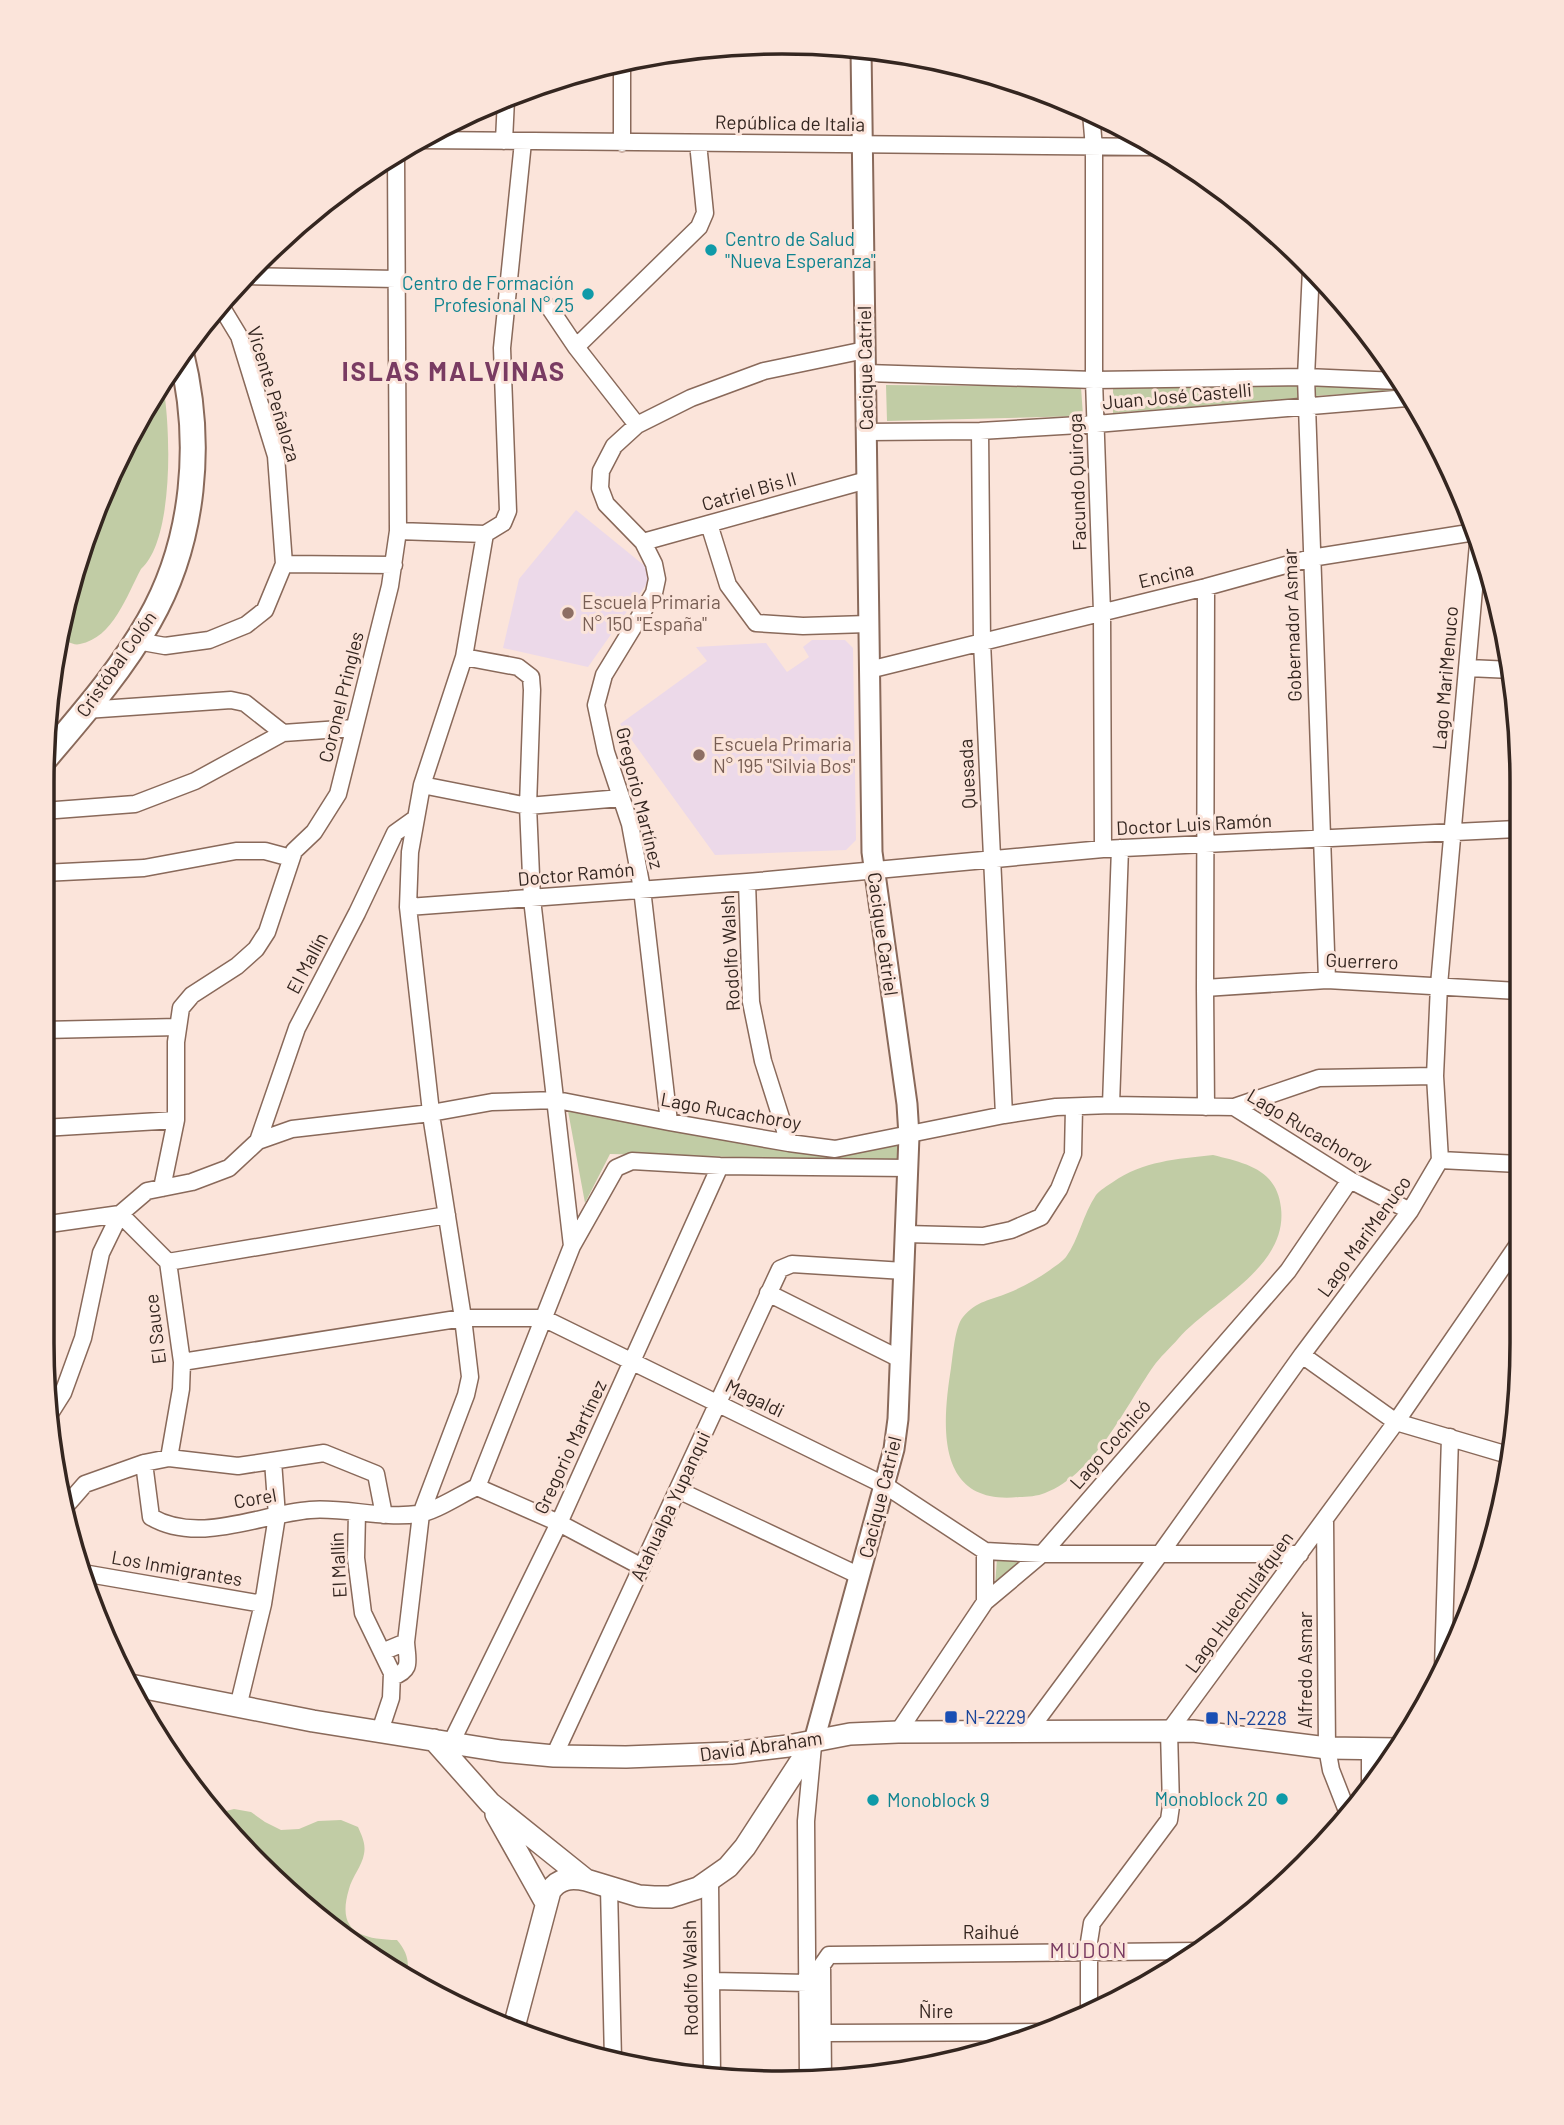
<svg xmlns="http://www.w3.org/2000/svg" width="1564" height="2125" font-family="Barlow,sans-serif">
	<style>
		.education { fill: #ecd9e9 }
		.green { fill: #c1cca5 }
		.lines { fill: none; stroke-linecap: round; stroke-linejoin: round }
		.minor-casing { stroke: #89695a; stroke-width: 19 }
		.tertiary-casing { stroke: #89695a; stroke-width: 23 }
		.secondary-casing { stroke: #89695a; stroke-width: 24 }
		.primary-casing { stroke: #89695a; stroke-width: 28 }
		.minor { stroke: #fff; stroke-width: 16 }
		.tertiary { stroke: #fff; stroke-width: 19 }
		.secondary { stroke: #fff; stroke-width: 21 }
		.primary { stroke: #fff; stroke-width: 24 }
		.culture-dot { fill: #0f9aa8; stroke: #fbe4da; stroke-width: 2.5 }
		.education-dot { fill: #8d6e63; stroke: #fbe4da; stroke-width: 2.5 }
		.transit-dot { fill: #1a4fb4; stroke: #fbe4da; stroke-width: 2.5 }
		.labels { text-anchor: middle; stroke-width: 6; stroke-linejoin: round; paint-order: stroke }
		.street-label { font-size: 19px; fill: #342620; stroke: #fbe4da }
		.culture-label { font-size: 19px; fill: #0d838f; stroke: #fbe4da; text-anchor: start }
		.education-label { font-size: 19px; fill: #785e54; stroke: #fbe4da; text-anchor: start }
		.transit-label { font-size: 19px; fill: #164399; stroke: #fbe4da; text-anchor: start }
		.neighbourhood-label { font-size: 21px; letter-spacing: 2px; fill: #793b62; stroke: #fbe4da }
		.district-label { font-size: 26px; font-weight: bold; letter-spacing: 2px; fill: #793b62; stroke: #fbe4da }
		.rim { fill: none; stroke: #342620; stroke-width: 3.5 }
	</style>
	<rect width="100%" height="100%" fill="#fbe4da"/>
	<path class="education" d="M576,510L651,571L650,579L588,667L503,648L519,579Z
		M812,640H845L853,648L856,840L846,850L715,855L620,724L707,661L696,647L766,643L787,672L809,657L803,647Z"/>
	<path class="green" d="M162,380C171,421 175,539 141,569C127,595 113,638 80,644C73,646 65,640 60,637L67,591L98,498Z
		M1301,384L1300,398L1113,413V389Z
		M1316,384L1401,387L1403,390L1315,396Z
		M886,385L1081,387L1083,416L887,421Z
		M568,1111L829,1155L900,1143V1161L610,1154L585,1203Z
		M1213,1155C1245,1163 1277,1169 1281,1208C1288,1268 1211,1301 1178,1339C1170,1348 1160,1357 1153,1367C1125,1407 1095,1474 1045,1493C1038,1496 1027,1497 1019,1497C935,1506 942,1425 951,1368C953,1355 955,1326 963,1317C976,1301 991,1300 1008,1293C1023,1287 1037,1279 1050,1270C1055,1266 1062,1262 1066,1257C1079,1239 1083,1214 1096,1195C1100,1190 1107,1186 1113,1182C1143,1161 1177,1159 1213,1155Z
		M997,1558L1020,1563L995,1586Z
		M234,1809L251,1812L265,1822L281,1830L299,1829L318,1821L341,1820L358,1827C362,1836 366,1844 364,1854C362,1866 352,1877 349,1889C336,1932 361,1939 397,1940C408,1953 410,1963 406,1979L371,1958L259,1867L218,1813Z"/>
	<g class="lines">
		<defs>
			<path id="minor" d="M1091,113L1094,148V380L1102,612L1103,849
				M419,140L1161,147
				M504,141L506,99
				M622,143V62
				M1311,269L1306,377L1327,980
				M245,276L396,279
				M549,307L576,347L637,425
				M576,347L699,227L705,213L698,143
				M866,373L1094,380L1306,377L1398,381
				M980,431L982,642L1004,1115
				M866,432L980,431L1096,424L1407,398
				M709,524L728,585L756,623L803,626L868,624
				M398,531L485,534L503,523L508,511L502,348L523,142
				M643,542L867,480
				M284,564L394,565
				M137,641L165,646L209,640L246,625L265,610L284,564L276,456L239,336L219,303
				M1468,668L1512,670
				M869,670L1206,587L1311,558L1475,532
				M86,710L231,700L245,703L283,733
				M422,785L528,806L621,798
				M43,811L135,804L195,781L283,733L354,728
				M43,873L144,868L236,851H265L291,858
				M747,882L751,1002L763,1061L789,1143
				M408,907L747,882L1103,849L1517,829
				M1205,988L1327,980L1518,991
				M43,1030L178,1027
				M1111,1105L1120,848
				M1206,1107L1205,988L1206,587
				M1234,1107L1319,1078L1435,1076
				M669,1122L642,889L630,824L606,752L596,705L604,675L654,593L657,579L654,564L643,542L606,504L600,488L601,471L614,446L637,425L691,398L764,371L865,350
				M43,1128L176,1120
				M258,1141L297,1028L357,913L395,833L416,818
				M1440,1160L1519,1164
				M162,1188L176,1120V1042L181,1008L192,995L237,966L256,949L267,932L294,851L314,832L338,794L390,586L398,531L396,155
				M120,1214L168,1262L182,1362L181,1389L169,1458
				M42,1225L120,1214L147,1191L192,1182L229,1168L258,1141L292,1129L431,1113L492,1102L557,1100L669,1122L789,1143L835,1149L1004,1115L1056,1107L1111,1105L1234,1107L1350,1180L1410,1211
				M906,1234L983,1236L1011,1230L1041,1217L1059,1189L1073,1154L1074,1108
				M572,1246L616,1168L632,1161L720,1166L909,1168
				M168,1262L447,1215
				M768,1293L900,1359
				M1302,1355L1396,1422L1508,1455
				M182,1362L463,1318H543L886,1486L985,1551L1042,1554H1300
				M51,1412L63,1393L83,1338L101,1253L120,1214
				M144,1463L151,1517C199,1545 260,1514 310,1510C344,1507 382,1519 418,1514C435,1512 461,1494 477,1487L572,1246L532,899L528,806L532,690L531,677L518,667L464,657
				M477,1487L559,1523L642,1567
				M678,1490L860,1576
				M64,1508L85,1484L144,1463L169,1458L238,1466L324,1453L376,1474L384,1515
				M65,1508L70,1542
				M357,1513L356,1558L363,1613L392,1673L391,1698L380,1731
				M1325,1520L1327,1748L1331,1770L1349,1816
				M985,1551V1602
				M83,1573L263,1604
				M382,1652L406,1642L421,1514L466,1395L470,1377L463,1318L432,1121L408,907L410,852L422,785L464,657L485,534
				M1443,1668L1450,1437
				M392,1677C413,1670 407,1661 406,1642
				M238,1707L263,1604L277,1516L273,1461
				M898,1732L985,1602L1042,1554L1288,1271L1350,1180
				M1028,1732L1160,1554L1302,1355L1410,1211L1440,1160L1435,1076L1439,985L1478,544
				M451,1743L559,1523L720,1166
				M1370,1749V1787
				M554,1756L780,1269L792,1264L904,1271
				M710,1882L712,2074
				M609,1888L613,2060
				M711,1981L807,1983
				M1089,2015V1942L1092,1923L1169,1820L1171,1806L1169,1731L1396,1422L1519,1243
				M823,2033L1049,2032
				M808,2080L806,1821L813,1746
				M823,2081L822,1965L829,1955L1199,1951"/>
			<path id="tertiary" d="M814,1741L894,1449L898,1419L909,1136L907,1104L872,852L861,48"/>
			<path id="secondary" d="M130,1685L313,1721L501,1751L554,1756L626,1757L731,1753L788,1746L850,1734L898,1732L1193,1731L1327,1748L1397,1749
				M434,1740L490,1803L586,1880L639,1896L654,1897H670L698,1888L728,1867L745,1847L814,1741
				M496,1814L546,1903
				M514,2027L550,1891C559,1878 571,1877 586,1880"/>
			<path id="primary" d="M43,761C81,716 120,672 149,621C195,541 203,441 181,353"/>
		</defs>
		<use href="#minor" class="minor-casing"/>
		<use href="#tertiary" class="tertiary-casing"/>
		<use href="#secondary" class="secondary-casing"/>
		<use href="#primary" class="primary-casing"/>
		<use href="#minor" class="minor"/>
		<use href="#tertiary" class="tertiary"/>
		<use href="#secondary" class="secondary"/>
		<use href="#primary" class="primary"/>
	</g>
	<g class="culture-dot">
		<circle cx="711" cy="250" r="7"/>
		<circle cx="588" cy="294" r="7"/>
		<circle cx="1282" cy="1799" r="7"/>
		<circle cx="873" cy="1800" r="7"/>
	</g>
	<g class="education-dot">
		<circle cx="568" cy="613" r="7"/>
		<circle cx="699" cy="755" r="7"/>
	</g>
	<g class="transit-dot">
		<rect x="944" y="1710" width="14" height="14" rx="3.5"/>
		<rect x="1205" y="1711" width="14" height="14" rx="3.5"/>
	</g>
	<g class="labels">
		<g class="street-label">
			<text transform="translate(790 123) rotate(1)" y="7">República de Italia</text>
			<text transform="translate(865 368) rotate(-91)" y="7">Cacique Catriel</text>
			<text transform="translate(274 394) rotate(73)" y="7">Vicente Peñaloza</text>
			<text transform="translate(1177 396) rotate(-5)" y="7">Juan José Castelli</text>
			<text transform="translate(1077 482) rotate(-92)" y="7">Facundo Quiroga</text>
			<text transform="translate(749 491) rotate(-16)" y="7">Catriel Bis II</text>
			<text transform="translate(1166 575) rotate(-14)" y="7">Encina</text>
			<text transform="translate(1292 625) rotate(-92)" y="7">Gobernador Asmar</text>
			<text transform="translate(116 664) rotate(-55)" y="7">Cristóbal Colón</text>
			<text transform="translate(1445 678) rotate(-85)" y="7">Lago MariMenuco</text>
			<text transform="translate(341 697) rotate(-76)" y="7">Coronel Pringles</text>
			<text transform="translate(967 774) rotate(-93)" y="7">Quesada</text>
			<text transform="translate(640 798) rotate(76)" y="7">Gregorio Martínez</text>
			<text transform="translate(1194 824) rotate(-3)" y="7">Doctor Luis Ramón</text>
			<text transform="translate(576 874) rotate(-5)" y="7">Doctor Ramón</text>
			<text transform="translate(883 934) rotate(82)" y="7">Cacique Catriel</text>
			<text transform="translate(730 953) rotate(-93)" y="7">Rodolfo Walsh</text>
			<text transform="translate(1362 961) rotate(2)" y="7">Guerrero</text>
			<text transform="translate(307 963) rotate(-62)" y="7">El Mallín</text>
			<text transform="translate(731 1111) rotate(10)" y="7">Lago Rucachoroy</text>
			<text transform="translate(1310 1130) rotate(31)" y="7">Lago Rucachoroy</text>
			<text transform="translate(1364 1236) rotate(-54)" y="7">Lago MariMenuco</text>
			<text transform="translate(155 1329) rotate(-97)" y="7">El Sauce</text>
			<text transform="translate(755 1398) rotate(26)" y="7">Magaldi</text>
			<text transform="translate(1110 1444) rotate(-49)" y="7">Lago Cochicó</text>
			<text transform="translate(570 1447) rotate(-65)" y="7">Gregorio Martínez</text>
			<text transform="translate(880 1497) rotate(-76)" y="7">Cacique Catriel</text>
			<text transform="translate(255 1498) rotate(-10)" y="7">Corel</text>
			<text transform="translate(670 1506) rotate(-65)" y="7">Atahualpa Yupanqui</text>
			<text transform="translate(338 1565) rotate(-93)" y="7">El Mallín</text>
			<text transform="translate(177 1568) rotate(10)" y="7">Los Inmigrantes</text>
			<text transform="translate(1239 1602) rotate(-54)" y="7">Lago Huechulafquen</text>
			<text transform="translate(1305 1670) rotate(-90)" y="7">Alfredo Asmar</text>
			<text transform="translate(761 1746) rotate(-8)" y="7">David Abraham</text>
			<text x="991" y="1939">Raihué</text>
			<text transform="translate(690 1978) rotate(-91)" y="7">Rodolfo Walsh</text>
			<text x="936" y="2018">Ñire</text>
		</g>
		<g class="culture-label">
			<text x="725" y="246">Centro de Salud<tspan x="725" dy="22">"Nueva Esperanza"</tspan></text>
			<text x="574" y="290" text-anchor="end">Centro de Formación<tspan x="574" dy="22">Profesional N° 25</tspan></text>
			<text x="1268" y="1806" text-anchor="end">Monoblock 20</text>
			<text x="887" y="1807">Monoblock 9</text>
		</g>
		<g class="education-label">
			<text x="582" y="609">Escuela Primaria<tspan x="582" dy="22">N° 150 "España"</tspan></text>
			<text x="713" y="751">Escuela Primaria<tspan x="713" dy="22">N° 195 "Silvia Bos"</tspan></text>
		</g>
		<g class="transit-label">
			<text x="965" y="1724">N-2229</text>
			<text x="1226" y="1725">N-2228</text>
		</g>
		<g class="neighbourhood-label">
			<text x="1089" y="1958">MUDON</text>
		</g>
		<g class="district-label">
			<text x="454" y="381">ISLAS MALVINAS</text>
		</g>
	</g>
	<path d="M0 0H1564V2125H0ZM782 54H782A728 728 0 0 1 1510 782V1343A728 728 0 0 1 782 2071H782A728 728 0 0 1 54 1343V782A728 728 0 0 1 782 54Z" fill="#fbe4da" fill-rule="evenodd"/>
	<path class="rim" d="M782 54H782A728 728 0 0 1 1510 782V1343A728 728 0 0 1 782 2071H782A728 728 0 0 1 54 1343V782A728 728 0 0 1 782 54Z"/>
</svg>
